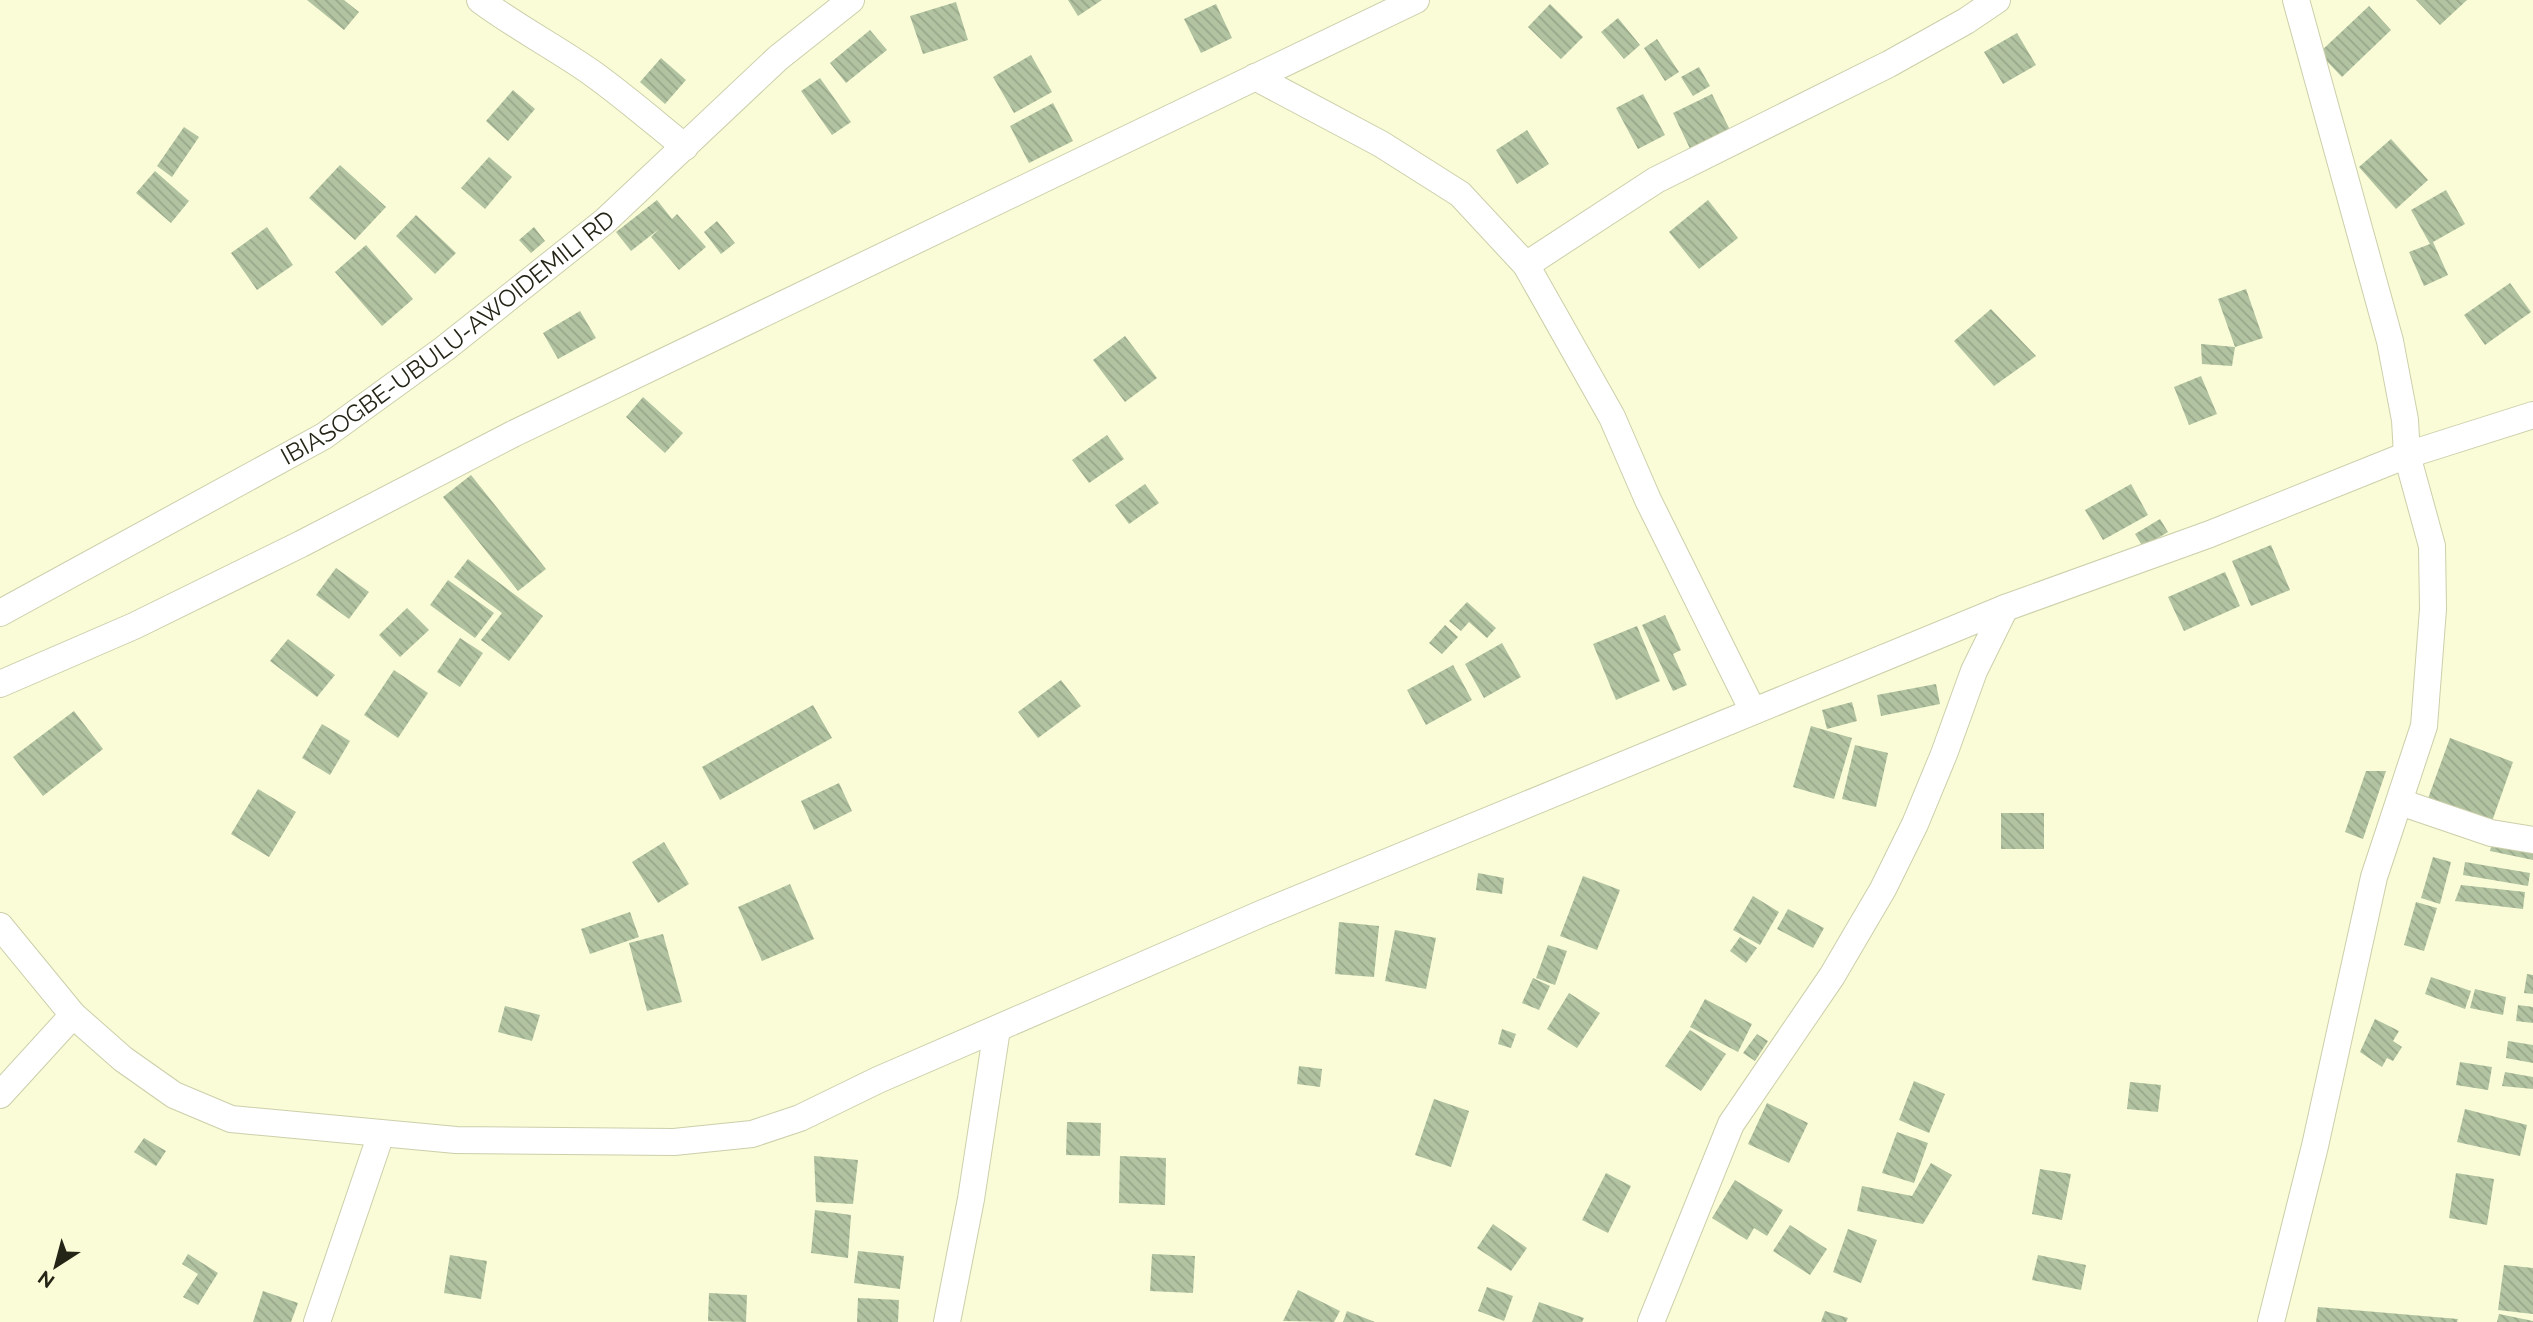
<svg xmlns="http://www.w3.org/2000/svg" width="2533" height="1322" font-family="Raleway,sans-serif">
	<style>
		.building { fill: url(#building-back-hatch) }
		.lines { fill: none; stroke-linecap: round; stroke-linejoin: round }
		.minor-casing { stroke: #cccfaa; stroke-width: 28 }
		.minor { stroke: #fff; stroke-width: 26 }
		.labels { text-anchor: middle; stroke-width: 5; stroke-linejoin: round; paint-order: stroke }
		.street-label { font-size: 24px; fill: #252517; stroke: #f9fcd6 }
	</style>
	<defs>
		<pattern id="building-back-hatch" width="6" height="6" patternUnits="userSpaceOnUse" patternTransform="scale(1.75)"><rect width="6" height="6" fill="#b1c3a1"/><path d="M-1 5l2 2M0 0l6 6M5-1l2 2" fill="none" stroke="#98a78a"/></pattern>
	</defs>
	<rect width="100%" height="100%" fill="#f9fcd6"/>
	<path class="building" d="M307,0H344L359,12L344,30Z
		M1068,0H1102L1078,16Z
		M2416,0H2467L2440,25Z
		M956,2L968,40L923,54L910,16Z
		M1216,4L1232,38L1201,53L1184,19Z
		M1550,4L1583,37L1561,59L1528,27Z
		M2369,6L2391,30L2342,77L2319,53Z
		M1618,18L1640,45L1624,59L1601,32Z
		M870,30L887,50L846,83L830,63Z
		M2017,33L2036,65L2003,84L1984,52Z
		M1657,39L1679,72L1665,81L1644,48Z
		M1031,55L1052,92L1014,113L993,77Z
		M661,58L686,80L665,104L640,82Z
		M1699,67L1710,86L1693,96L1681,77Z
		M820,78L851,122L832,135L801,91Z
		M513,90L535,109L508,141L486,121Z
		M1643,94L1665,135L1638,149L1616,108Z
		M1712,94L1733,136L1693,155L1673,113Z
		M1053,103L1073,141L1029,163L1010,126Z
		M184,127L199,137L172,177L157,166Z
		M1527,130L1549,164L1517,184L1496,150Z
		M2391,139L2428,180L2396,209L2359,167Z
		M489,157L512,177L485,209L461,188Z
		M340,165L386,207L355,240L309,198Z
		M155,171L189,201L171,223L136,193Z
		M2446,190L2465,224L2433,242L2448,275L2424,286L2409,252L2430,244L2411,210Z
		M657,200L672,219L677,214L706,247L679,270L651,237L659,229L631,251L616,232Z
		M1708,200L1738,238L1699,269L1669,232Z
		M416,215L456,253L435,274L396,236Z
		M717,221L735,243L721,254L704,232Z
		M267,227L293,265L257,290L231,253Z
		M534,227L545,241L531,253L519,240Z
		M366,245L413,299L382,326L335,272Z
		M2510,283L2531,312L2485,345L2464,315Z
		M2246,289L2263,338L2235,347L2232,366L2202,364L2201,344L2235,347L2218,299Z
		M1991,309L2036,356L1994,386L1954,341Z
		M580,311L596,338L558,359L543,333Z
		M1125,336L1157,378L1125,402L1093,360Z
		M2201,376L2217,414L2189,425L2174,387Z
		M643,397L683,433L665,453L626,417Z
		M1107,435L1124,459L1089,483L1072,460Z
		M471,475L546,569L518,591L443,497Z
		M1145,484L1159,503L1129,524L1115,505Z
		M2131,484L2148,515L2103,540L2085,510Z
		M2160,519L2168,532L2143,547L2135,534Z
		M2271,545L2290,590L2251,606L2232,561Z
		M468,559L543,616L509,661L481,640L502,613L454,577Z
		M336,568L369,592L349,619L316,595Z
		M2225,572L2240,606L2184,631L2168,597Z
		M448,580L494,613L475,638L430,605Z
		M1467,602L1496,628L1487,638L1469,622L1461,631L1449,621Z
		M407,608L429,630L400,657L379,635Z
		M1665,615L1681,650L1673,654L1687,685L1673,691L1642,625Z
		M1445,625L1458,637L1442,654L1429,643Z
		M1637,626L1660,681L1616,700L1593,644Z
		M460,638L483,653L460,687L437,672Z
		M288,639L335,675L317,697L270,661Z
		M1502,643L1521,677L1484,698L1465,664Z
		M1453,665L1472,700L1426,725L1407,690Z
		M394,670L428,693L398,738L364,715Z
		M1061,680L1081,706L1038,738L1018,712Z
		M1936,684L1940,704L1881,716L1877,695Z
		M1852,702L1857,721L1827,729L1822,710Z
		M813,705L832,738L720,800L702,767Z
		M74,711L103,749L43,796L13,757Z
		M322,724L350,741L330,775L302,758Z
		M1811,726L1852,738L1834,799L1793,787Z
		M2450,738L2513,762L2490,827L2426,804Z
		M1855,745L1888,753L1876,807L1842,799Z
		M2366,771H2386L2363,839L2345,832Z
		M839,783L852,811L814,830L801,801Z
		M258,789L296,812L269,857L231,834Z
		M2001,813H2044V849H2001Z
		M2493,839L2533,847V860L2490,851Z
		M664,842L689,884L658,903L632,862Z
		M2433,857L2451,862L2440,904L2421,898Z
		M2465,862L2530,873L2528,886L2463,875Z
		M1478,873L1504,878L1502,894L1476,890Z
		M1583,876L1620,890L1597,950L1560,936Z
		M790,884L814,939L762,961L738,907Z
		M2461,885L2525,892L2523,909L2455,901Z
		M1753,896L1779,912L1760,945L1733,930Z
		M2416,902L2437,908L2424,951L2404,945Z
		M1788,909L1824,928L1813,948L1777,929Z
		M630,912L639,937L590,954L581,929Z
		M1339,922L1379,926L1374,977L1335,974Z
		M1395,930L1436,938L1426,989L1385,981Z
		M663,934L682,1002L647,1011L629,943Z
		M1740,937L1757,948L1746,963L1730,951Z
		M1548,945L1567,951L1555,985L1536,978Z
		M2527,974L2533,975V994L2524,993Z
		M2431,977L2471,991L2465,1009L2425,994Z
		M1533,978L1550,986L1539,1010L1522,1003Z
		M2475,989L2506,997L2503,1015L2470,1008Z
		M1569,993L1600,1013L1577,1048L1547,1029Z
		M1705,999L1752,1024L1738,1052L1690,1027Z
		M2518,1005L2533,1007V1023L2516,1021Z
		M505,1006L540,1015L532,1041L498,1032Z
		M2375,1019L2399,1031L2393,1041L2402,1047L2393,1061L2387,1058L2382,1067L2360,1052Z
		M1502,1029L1516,1034L1511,1048L1498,1044Z
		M1690,1030L1726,1054L1701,1091L1665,1066Z
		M1757,1034L1768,1041L1755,1061L1743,1053Z
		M2508,1041L2533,1045V1063L2506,1058Z
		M2460,1062L2492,1067L2488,1090L2456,1085Z
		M1299,1066L1322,1069L1320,1087L1297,1084Z
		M2505,1072L2533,1077V1089L2502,1086Z
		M1914,1081L1945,1094L1929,1133L1899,1120Z
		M2130,1082L2161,1085L2158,1112L2127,1109Z
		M1434,1099L1469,1111L1451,1167L1415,1155Z
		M1767,1103L1808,1123L1789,1163L1748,1144Z
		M2465,1109L2527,1125L2520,1156L2457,1142Z
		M1067,1122L1101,1123L1100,1156L1066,1155Z
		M1897,1132L1928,1143L1914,1183L1882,1173Z
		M144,1138L166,1151L156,1166L134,1152Z
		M814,1156L858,1160L853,1204L816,1202Z
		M1120,1156L1166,1158L1165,1205L1119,1203Z
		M1931,1163L1952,1175L1923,1224L1857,1211L1862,1186L1912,1196Z
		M2040,1169L2071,1174L2062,1220L2032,1214Z
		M1606,1173L1631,1186L1608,1233L1582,1220Z
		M2456,1173L2494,1179L2487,1225L2449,1218Z
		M1735,1180L1783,1210L1767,1236L1754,1228L1747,1240L1712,1218Z
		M815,1210L851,1215L848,1258L811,1253Z
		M1493,1224L1527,1248L1511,1271L1477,1248Z
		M1790,1225L1827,1249L1810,1275L1773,1251Z
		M1848,1229L1877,1240L1861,1283L1833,1272Z
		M858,1251L904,1256L900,1289L854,1283Z
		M188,1254L218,1273L198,1305L183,1297L198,1274L182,1264Z
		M1152,1254L1195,1256L1193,1293L1150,1291Z
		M450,1255L487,1261L481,1299L444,1293Z
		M2038,1255L2086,1265L2081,1290L2032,1280Z
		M2504,1265L2533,1268V1314L2498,1310Z
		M1487,1287L1513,1296L1504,1321L1478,1311Z
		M1298,1290L1340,1311L1334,1322L1283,1321Z
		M263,1291L298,1303L291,1322H253Z
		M709,1293L747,1295L746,1322L708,1321Z
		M858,1298L899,1300L898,1322H857Z
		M1539,1302L1584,1318L1582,1322H1532Z
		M2318,1307L2458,1319L2457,1322H2316Z
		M1347,1311L1375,1322H1343Z
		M1825,1311L1848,1318L1846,1322H1821Z
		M2499,1314L2533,1321V1322H2497Z"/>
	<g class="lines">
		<defs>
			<g id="minor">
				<path d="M480,0C516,27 555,47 592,73C624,96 654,122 685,147"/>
				<path d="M1255,77L1381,144L1460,194L1526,265L1612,417L1648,500L1753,711"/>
				<path d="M1526,265L1656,180L1889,64L1966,21L1997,0"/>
				<path id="s1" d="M0,613L324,436L444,349L605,221L778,58L851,0"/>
				<path d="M0,684L134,626L301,544L513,434L1416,0"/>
				<path d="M2400,802L2491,833L2533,840"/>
				<path d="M0,926L73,1015L123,1059L174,1095L231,1119L456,1140L674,1142L752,1134L800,1118L878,1080L1263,913L2005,608L2210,534L2407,455L2533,415"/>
				<path d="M0,1095L73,1015"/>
				<path d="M317,1322L381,1134"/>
				<path d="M947,1322L971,1199L997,1029"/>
				<path d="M1651,1322L1731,1124L1832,976L1883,889L1915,824L1944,754L1974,671L2005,608"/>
				<path d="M2271,1322L2315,1146L2374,877L2424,726L2433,609L2432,546L2407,455L2405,420L2390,341L2296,0"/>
			</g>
		</defs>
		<use href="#minor" class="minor-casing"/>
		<use href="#minor" class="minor"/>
	</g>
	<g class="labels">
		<g class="street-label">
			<text dy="8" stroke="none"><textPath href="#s1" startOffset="527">IBIASOGBE-UBULU-AWOIDEMILI RD</textPath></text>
		</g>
	</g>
	<g transform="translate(56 1266) rotate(216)" stroke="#f9fcd6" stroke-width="5" paint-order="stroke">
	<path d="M0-5L12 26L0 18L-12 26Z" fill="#252517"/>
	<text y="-10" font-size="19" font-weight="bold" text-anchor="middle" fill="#252517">N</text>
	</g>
</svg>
